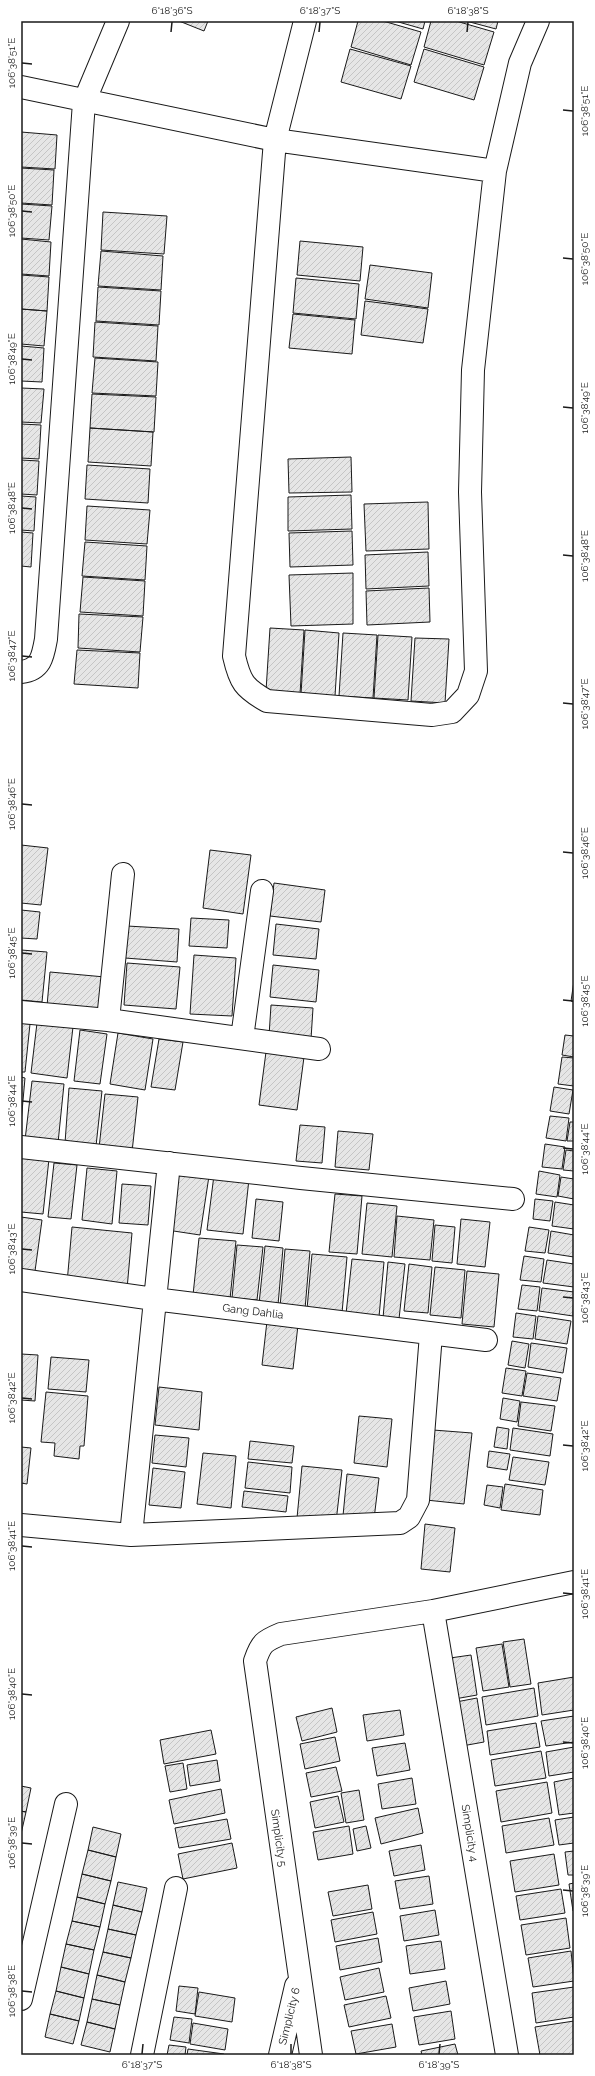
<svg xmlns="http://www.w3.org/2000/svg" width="595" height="2076" font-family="Raleway,sans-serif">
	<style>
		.building { fill: url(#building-hatch); stroke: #1a1a1a }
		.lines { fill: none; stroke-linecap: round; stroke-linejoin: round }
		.minor-casing { stroke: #1a1a1a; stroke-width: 24 }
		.minor { stroke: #fff; stroke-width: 22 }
		.ticks { fill: none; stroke: #1a1a1a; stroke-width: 1.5 }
		.labels { text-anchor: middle; stroke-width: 3; stroke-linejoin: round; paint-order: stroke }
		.street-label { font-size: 11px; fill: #1a1a1a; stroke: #fff }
		.neatline { fill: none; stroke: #1a1a1a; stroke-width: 1.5 }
		.ticks-label { font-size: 10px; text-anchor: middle; fill: #1a1a1a }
	</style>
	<defs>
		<pattern id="building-hatch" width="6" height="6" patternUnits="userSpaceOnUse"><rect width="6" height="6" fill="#e6e6e6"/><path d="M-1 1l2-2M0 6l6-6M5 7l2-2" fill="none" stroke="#c5c5c5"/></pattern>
	</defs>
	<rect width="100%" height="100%" fill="#fff"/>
	<path class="building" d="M179,21H208L204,31Z
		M358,21H383L421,32L411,65L351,47Z
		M395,21H425L423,29Z
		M431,21H456L494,32L484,65L424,47Z
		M466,21H498L496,29Z
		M350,49L411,66L401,99L341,82Z
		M424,49L484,67L474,100L414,82Z
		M21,132L57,135L55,169L21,167Z
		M21,168L54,170L52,205L21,203Z
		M21,204L52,206L49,240L21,238Z
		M103,212L167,216L164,254L101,250Z
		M21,239L51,242L49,276L21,274Z
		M300,241L363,247L360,281L297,275Z
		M101,251L163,256L161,290L98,286Z
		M370,265L432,273L428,308L365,299Z
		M21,275L49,277L47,311L21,309Z
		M296,278L359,284L356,319L293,313Z
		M98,287L161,291L159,325L96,321Z
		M365,301L428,309L423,343L361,335Z
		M21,309L47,311L44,346L21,344Z
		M293,314L355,320L352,354L289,348Z
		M95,322L158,326L156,361L93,357Z
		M21,346L44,348L42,382L21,381Z
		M95,358L158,362L156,396L92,393Z
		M21,388L44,389L41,423L21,422Z
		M92,394L156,397L154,432L90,428Z
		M21,424L41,425L39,459L21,458Z
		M90,428L153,432L151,466L88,462Z
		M351,457L352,492L289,493L288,459Z
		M21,460L39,461L37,495L21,494Z
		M87,465L150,469L148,503L85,499Z
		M351,495L352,529L288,531V497Z
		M21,496L36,497L34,531L21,530Z
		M428,502L429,549L366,551L364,504Z
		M87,506L150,510L147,544L85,540Z
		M352,531L353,565L290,567L289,533Z
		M21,532L33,533L31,567L21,566Z
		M85,542L147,546L145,580L82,576Z
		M428,552L429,586L366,589L365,555Z
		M353,573V624L291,626L289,575Z
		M83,577L145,581L143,616L80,612Z
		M429,588L430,622L367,625L366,591Z
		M79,614L143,617L140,652L78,648Z
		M270,628L304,630L300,694L266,691Z
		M305,630L339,633L335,696L301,694Z
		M343,633L377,635L373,698L339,696Z
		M378,635L412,637L408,700L374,698Z
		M415,638L449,639L445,703L411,701Z
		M77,650L140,653L138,688L74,684Z
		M21,845L48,848L41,905L21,903Z
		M210,850L251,855L243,914L203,908Z
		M274,883L325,890L321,922L270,916Z
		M21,910L40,912L37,939L21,938Z
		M191,918L229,920L227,948L189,946Z
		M276,924L319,929L316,959L273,955Z
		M127,926L179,929L177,962L125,958Z
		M21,950L47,952L42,1002L21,1000Z
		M194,955L236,958L232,1016L190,1014Z
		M127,963L180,967L176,1009L124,1005Z
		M273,965L319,970L316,1002L270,997Z
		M50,972L105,977L101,1012L47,1006Z
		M574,981V1002L571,1001Z
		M271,1005L313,1008L311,1039L269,1036Z
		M21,1023L30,1024L25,1072H21Z
		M37,1023L73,1027L67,1078L31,1073Z
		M80,1030L107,1034L100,1084L74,1081Z
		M118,1033L153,1039L145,1090L110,1084Z
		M565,1035L574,1036V1057L562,1055Z
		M159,1039L183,1042L175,1090L151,1087Z
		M266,1052L304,1057L297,1110L259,1105Z
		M562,1057L574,1058V1086L558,1084Z
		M21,1077L25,1078L21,1123Z
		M32,1081L64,1084L58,1143L25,1140Z
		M554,1087L573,1090L569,1114L550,1111Z
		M69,1088L102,1091L96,1146L65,1143Z
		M105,1094L138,1097L132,1152L99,1148Z
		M550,1116L569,1118L566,1141L546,1138Z
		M570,1122H574V1141H567Z
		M300,1125L325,1127L322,1163L296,1161Z
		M338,1131L373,1134L369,1170L335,1167Z
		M545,1144L565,1147L562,1169L542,1167Z
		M566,1150L574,1151V1171L563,1170Z
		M21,1156L49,1159L43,1214L21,1212Z
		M54,1163L77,1165L71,1219L48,1217Z
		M87,1168L117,1171L112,1224L82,1220Z
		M176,1171L209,1176L200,1235L167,1230Z
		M539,1171L560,1175L557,1197L536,1194Z
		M214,1175L249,1179L243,1234L207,1230Z
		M561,1177L574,1179V1199L558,1196Z
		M122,1184L151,1186L148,1225L119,1223Z
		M335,1194L362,1196L357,1254L329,1252Z
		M256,1199L283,1202L279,1241L252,1238Z
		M535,1199L553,1201L550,1221L533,1219Z
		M555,1202L574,1205V1229L552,1226Z
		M367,1203L397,1206L392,1257L362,1254Z
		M397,1216L434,1220L430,1260L394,1257Z
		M21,1217L42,1220L35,1271L21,1270Z
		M461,1219L490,1222L485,1267L457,1264Z
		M435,1225L455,1227L452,1263L432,1261Z
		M72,1227L132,1233L127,1289L67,1283Z
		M529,1227L549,1230L545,1253L525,1251Z
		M551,1231L574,1235V1257L548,1253Z
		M199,1238L236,1241L230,1299L193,1295Z
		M237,1245L263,1247L257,1300L232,1298Z
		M265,1246L283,1248L278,1305L259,1304Z
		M285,1249L310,1251L305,1309L280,1307Z
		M312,1254L347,1257L342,1313L307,1309Z
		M524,1256L544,1259L541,1282L520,1280Z
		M352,1259L384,1262L379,1317L346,1314Z
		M547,1260L574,1264V1287L543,1283Z
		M388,1262L405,1264L399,1319L383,1318Z
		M409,1264L432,1267L428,1313L404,1311Z
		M435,1267L465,1270L461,1318L430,1315Z
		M467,1271L499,1274L494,1327L462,1324Z
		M522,1285L540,1287L537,1311L518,1309Z
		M542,1288L574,1292L573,1316L539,1311Z
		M516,1313L536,1316L533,1339L513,1337Z
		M538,1316L571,1321L567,1344L535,1339Z
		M267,1321L298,1325L293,1369L262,1365Z
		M512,1341L529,1344L525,1368L508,1365Z
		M531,1343L567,1348L563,1373L528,1367Z
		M21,1354L38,1355L35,1401L21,1400Z
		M51,1357L89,1360L86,1392L48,1389Z
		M506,1368L526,1371L522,1396L502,1393Z
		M527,1373L561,1378L557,1401L523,1396Z
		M159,1387L202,1392L199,1430L155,1425Z
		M46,1392L88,1396L84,1446H80L79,1459L54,1456L55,1443L41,1442Z
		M503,1398L520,1401L517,1422L500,1419Z
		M521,1402L555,1406L551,1431L518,1426Z
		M359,1416L392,1419L387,1467L354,1463Z
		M497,1427L509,1429L507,1449L494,1447Z
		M513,1428L553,1434L550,1456L510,1450Z
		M433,1430L472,1433L464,1504L426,1500Z
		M155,1435L189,1438L186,1467L152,1463Z
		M250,1441L294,1446L292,1463L248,1459Z
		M21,1447L31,1448L27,1484L21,1483Z
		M489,1451L510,1454L507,1470L487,1467Z
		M203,1453L236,1456L231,1508L197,1504Z
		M513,1457L549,1462L545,1485L509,1480Z
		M248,1462L292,1467L290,1493L245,1488Z
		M302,1466L342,1470L336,1522L297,1518Z
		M153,1468L185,1472L181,1508L149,1505Z
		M347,1474L379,1478L374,1519L343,1516Z
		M505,1484L543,1490L540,1515L501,1510Z
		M487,1485L503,1487L500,1508L484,1505Z
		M244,1491L288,1496L286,1512L242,1507Z
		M425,1524L455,1528L450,1572L421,1569Z
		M524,1639L531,1684L510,1687L503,1642Z
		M502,1644L509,1687L483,1691L476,1648Z
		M471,1655L477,1695L449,1700L443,1659Z
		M574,1677V1710L542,1715L538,1683Z
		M534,1688L538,1716L486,1725L482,1697Z
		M477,1698L484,1742L462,1746L456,1702Z
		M332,1708L337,1732L302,1741L296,1717Z
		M400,1710L404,1735L367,1741L363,1715Z
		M574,1716V1742L546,1746L541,1721Z
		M536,1723L540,1747L490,1755L487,1731Z
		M211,1730L216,1754L164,1764L160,1740Z
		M335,1737L340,1761L305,1769L300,1744Z
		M405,1743L410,1770L377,1776L372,1748Z
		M574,1747V1772L549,1776L546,1752Z
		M541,1751L546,1778L495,1786L491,1760Z
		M217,1760L220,1781L190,1786L187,1765Z
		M183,1763L187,1789L170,1792L165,1766Z
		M336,1767L342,1791L311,1797L306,1773Z
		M412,1778L416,1804L382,1809L378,1784Z
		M574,1778V1813L559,1815L554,1782Z
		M547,1782L552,1813L501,1822L496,1791Z
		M21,1786L31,1788L26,1812L21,1811Z
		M221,1789L225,1813L174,1824L169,1800Z
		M359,1790L364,1820L346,1823L341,1793Z
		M338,1796L344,1822L315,1828L310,1802Z
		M418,1808L423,1833L381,1844L375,1818Z
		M21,1811L26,1812L21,1834Z
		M574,1817V1843L559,1845L555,1820Z
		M549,1818L554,1845L506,1853L502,1826Z
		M227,1819L231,1839L179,1848L175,1828Z
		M349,1826L353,1854L318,1860L313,1832Z
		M366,1826L371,1848L357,1851L353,1829Z
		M93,1827L121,1834L116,1857L88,1850Z
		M232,1843L237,1868L183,1879L178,1854Z
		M421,1845L425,1870L394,1876L389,1851Z
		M88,1850L116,1857L111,1881L82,1874Z
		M574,1851V1875H568L565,1852Z
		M554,1854L559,1885L515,1892L510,1861Z
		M82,1874L111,1881L105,1904L77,1897Z
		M429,1876L433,1904L400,1909L395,1881Z
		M118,1882L147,1888L142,1912L113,1905Z
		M574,1883V1911H573L569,1884Z
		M368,1885L372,1909L333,1916L328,1892Z
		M561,1889L565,1913L520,1920L516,1896Z
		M77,1897L105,1904L100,1927L72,1921Z
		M113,1905L142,1912L136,1935L108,1929Z
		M435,1910L439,1935L404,1941L400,1916Z
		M373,1912L377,1934L335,1942L331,1920Z
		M566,1918L570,1948L526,1955L521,1925Z
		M72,1921L100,1927L94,1950L66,1944Z
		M108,1929L136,1935L131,1958L103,1952Z
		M378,1938L382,1962L340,1970L336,1946Z
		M441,1941L445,1969L410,1974L406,1946Z
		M66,1944L94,1950L89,1974L61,1967Z
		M571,1951L574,1981L533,1987L528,1958Z
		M103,1952L131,1958L125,1982L97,1975Z
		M61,1967L89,1974L84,1998L56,1991Z
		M379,1968L384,1992L345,2000L340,1977Z
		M97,1975L125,1982L120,2005L92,1999Z
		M446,1981L450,2004L413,2011L409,1988Z
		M179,1986L198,1988L195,2014L176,2011Z
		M574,1987V2017L536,2023L532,1993Z
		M56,1991L84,1998L79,2021L50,2014Z
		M199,1992L235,1998L232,2022L195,2016Z
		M386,1996L391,2018L349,2027L344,2005Z
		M92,1999L120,2005L115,2029L87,2022Z
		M451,2011L455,2039L419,2045L414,2017Z
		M50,2014L79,2021L73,2044L45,2037Z
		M174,2017L192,2019L189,2043L170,2040Z
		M574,2021V2055H540L535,2027Z
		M87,2022L115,2029L110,2052L81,2045Z
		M193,2023L228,2029L225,2050L190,2044Z
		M392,2024L396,2047L356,2054L351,2031Z
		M455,2044L458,2055H422L421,2051Z
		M169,2045L186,2047L185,2055H167Z
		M188,2049L224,2054V2055H187Z"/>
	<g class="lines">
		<defs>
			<path id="minor" d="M305,21L275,140L234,656C240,682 244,688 267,701L432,715L452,712L468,695L476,671L470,492L473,370L495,171L520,63L538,21
				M21,87L275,140L495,171
				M21,672C41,670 43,656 46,639L84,102L118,21
				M21,1012L108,1020L319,1049
				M108,1020L123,874
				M242,1038L262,891
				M21,1147L301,1178L513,1199
				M21,1280L154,1299L486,1340
				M21,1525L131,1535L400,1523L409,1517L418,1500L431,1334
				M131,1535L169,1163
				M433,1611L507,2055
				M21,1999L66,1804
				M142,2055L176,1888
				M280,2055L296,1986
				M311,2055L255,1661C261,1643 264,1641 281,1634L433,1611L574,1582"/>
		</defs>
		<use href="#minor" class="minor-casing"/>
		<use href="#minor" class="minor"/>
	</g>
	<path class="ticks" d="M171,32L172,22M319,32L320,22M467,32L468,22M22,63L32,64M563,110L573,111M22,211L32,212M563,258L573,259M22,359L32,360M563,407L573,408M22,508L32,509M563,555L573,556M22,656L32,657M563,703L573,704M22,804L32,805M563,852L573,853M22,953L32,954M563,1000L573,1001M22,1101L32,1102M563,1148L573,1149M22,1249L32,1250M563,1297L573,1298M22,1398L32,1399M563,1445L573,1446M22,1546L32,1547M563,1593L573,1594M22,1694L32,1695M563,1742L573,1743M22,1843L32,1844M563,1890L573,1891M22,1991L32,1992M142,2054L143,2044M291,2054V2044M439,2054L440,2044"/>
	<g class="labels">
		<g class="street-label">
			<text transform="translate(253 1311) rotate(7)" y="4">Gang Dahlia</text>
			<text transform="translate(470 1833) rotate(81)" y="4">Simplicity 4</text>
			<text transform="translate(279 1838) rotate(82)" y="4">Simplicity 5</text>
			<text transform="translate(289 2016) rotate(-76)" y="4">Simplicity 6</text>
		</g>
	</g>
	<rect width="595" height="2076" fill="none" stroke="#ffffff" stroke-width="44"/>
	<rect x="22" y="22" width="551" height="2032" class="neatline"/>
	<g class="ticks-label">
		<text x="172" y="14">6°18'36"S</text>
		<text x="320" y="14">6°18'37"S</text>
		<text x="468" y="14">6°18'38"S</text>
		<text transform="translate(11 63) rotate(-90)" y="4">106°38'51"E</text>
		<text transform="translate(584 111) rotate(-90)" y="4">106°38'51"E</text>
		<text transform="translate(11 211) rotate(-90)" y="4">106°38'50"E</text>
		<text transform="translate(584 259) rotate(-90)" y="4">106°38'50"E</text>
		<text transform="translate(11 359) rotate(-90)" y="4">106°38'49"E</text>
		<text transform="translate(584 408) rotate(-90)" y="4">106°38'49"E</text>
		<text transform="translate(11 508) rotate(-90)" y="4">106°38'48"E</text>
		<text transform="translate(584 556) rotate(-90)" y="4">106°38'48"E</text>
		<text transform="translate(11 656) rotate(-90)" y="4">106°38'47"E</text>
		<text transform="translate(584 704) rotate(-90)" y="4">106°38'47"E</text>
		<text transform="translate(11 804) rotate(-90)" y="4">106°38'46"E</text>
		<text transform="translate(584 853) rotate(-90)" y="4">106°38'46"E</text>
		<text transform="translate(11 953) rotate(-90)" y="4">106°38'45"E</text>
		<text transform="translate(584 1001) rotate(-90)" y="4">106°38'45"E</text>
		<text transform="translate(11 1101) rotate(-90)" y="4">106°38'44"E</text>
		<text transform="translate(584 1149) rotate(-90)" y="4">106°38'44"E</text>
		<text transform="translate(11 1249) rotate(-90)" y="4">106°38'43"E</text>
		<text transform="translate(584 1298) rotate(-90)" y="4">106°38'43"E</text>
		<text transform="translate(11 1398) rotate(-90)" y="4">106°38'42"E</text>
		<text transform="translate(584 1446) rotate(-90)" y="4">106°38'42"E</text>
		<text transform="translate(11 1546) rotate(-90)" y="4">106°38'41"E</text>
		<text transform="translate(584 1594) rotate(-90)" y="4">106°38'41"E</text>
		<text transform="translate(11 1694) rotate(-90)" y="4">106°38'40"E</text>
		<text transform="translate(584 1743) rotate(-90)" y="4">106°38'40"E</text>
		<text transform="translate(11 1843) rotate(-90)" y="4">106°38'39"E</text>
		<text transform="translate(584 1891) rotate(-90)" y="4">106°38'39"E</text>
		<text transform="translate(11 1991) rotate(-90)" y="4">106°38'38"E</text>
		<text x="142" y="2068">6°18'37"S</text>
		<text x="291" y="2068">6°18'38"S</text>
		<text x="439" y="2068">6°18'39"S</text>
	</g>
</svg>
